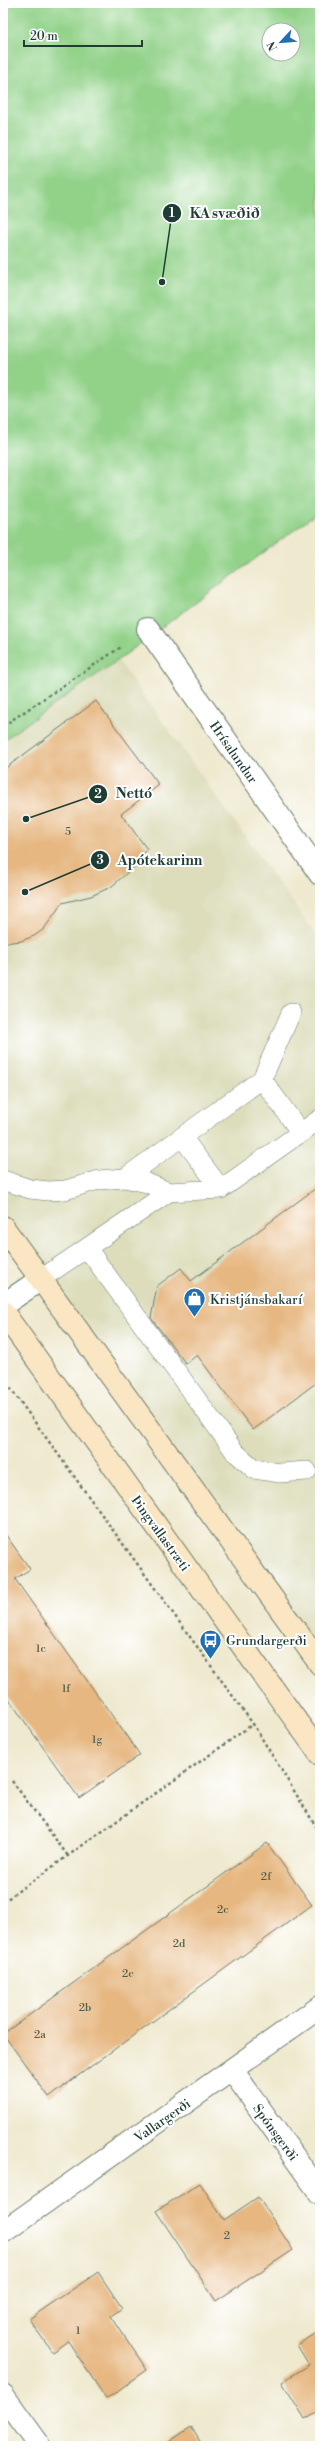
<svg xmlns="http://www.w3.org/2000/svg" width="323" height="2449" font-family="'Libre Bodoni',serif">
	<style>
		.built { fill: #ddddbc }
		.park { fill: #91d188; stroke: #58875e; fill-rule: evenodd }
		.building { fill: #e6b781 }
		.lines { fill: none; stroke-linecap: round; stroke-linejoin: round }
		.service-casing { stroke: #68796a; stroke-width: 20 }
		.minor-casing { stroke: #68796a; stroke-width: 24 }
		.secondary-casing { stroke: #68796a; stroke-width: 24 }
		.path { stroke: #68796a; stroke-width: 2.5; stroke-dasharray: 3 3; stroke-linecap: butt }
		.service { stroke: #fff; stroke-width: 19 }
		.minor { stroke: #fff; stroke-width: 22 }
		.secondary { stroke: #fbe6c4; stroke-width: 22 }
		.labels { text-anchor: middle; stroke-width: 4; stroke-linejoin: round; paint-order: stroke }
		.number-label { font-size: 11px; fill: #515c47 }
		.street-label { font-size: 13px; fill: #1f3d34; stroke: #fff }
		.poi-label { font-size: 13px; fill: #1f3d34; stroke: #fff; text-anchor: start }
		.leader { fill: none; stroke: #1f3d34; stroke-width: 1.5 }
		.callout-dot { fill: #1f3d34; stroke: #fff; stroke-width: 1.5 }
		.mark-label { font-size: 12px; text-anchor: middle; font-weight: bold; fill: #fff }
		.callout-label { font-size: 14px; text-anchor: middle; font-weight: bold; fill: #1f3d34; stroke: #fff; stroke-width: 4; stroke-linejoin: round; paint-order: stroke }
	</style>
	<rect width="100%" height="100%" fill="#fff"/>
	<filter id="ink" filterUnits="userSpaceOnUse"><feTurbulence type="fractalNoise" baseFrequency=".025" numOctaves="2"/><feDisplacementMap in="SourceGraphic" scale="8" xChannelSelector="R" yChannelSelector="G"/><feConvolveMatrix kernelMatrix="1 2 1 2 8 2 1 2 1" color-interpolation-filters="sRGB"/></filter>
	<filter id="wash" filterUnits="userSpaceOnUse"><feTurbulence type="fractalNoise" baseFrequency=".012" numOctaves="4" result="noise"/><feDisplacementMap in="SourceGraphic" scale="16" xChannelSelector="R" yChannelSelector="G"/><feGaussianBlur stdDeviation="0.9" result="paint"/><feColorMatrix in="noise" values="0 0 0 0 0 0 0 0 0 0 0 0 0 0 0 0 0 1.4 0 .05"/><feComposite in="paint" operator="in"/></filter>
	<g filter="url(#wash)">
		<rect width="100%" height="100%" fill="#efe9cf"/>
		<path class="built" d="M118,660L320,940V1675L3,1239V740Z"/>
		<path class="park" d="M3,3H320V511L118,660L3,740ZM269,30H293V54H269Z"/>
		<g id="blocks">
			<path class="building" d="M96,701L159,785L121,814L147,849L137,864L111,887L91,896L62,903L44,929L34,936L21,941L3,943V770Z
				M320,1185V1380L253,1430L197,1355L186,1364L151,1318L157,1286L181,1268L191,1281Z
				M3,1531L30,1569L15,1579L140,1755L79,1798L3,1691Z
				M267,1843L312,1905L49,2097L3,2034Z
				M200,2183L224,2220L258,2197L293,2250L216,2301L156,2211Z
				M98,2272L122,2308L111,2316L147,2370L106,2399L68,2341L52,2352L29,2319Z
				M320,2331V2410L305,2419L282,2382L309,2365L297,2345Z
				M191,2427L203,2446H163Z"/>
		</g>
	</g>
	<g filter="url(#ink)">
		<use href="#blocks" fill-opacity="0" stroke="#68796a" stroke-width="1"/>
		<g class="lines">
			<defs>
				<path id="service" d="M262,1079L301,1133
					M182,1137L221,1189
					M125,1178L262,1079L291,1013
					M3,1180L30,1189L48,1191L65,1190L99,1180L125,1178L147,1183L169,1192L221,1189L320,1119
					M87,1248L235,1452L254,1469L280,1473L307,1471
					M41,1279L169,1192"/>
				<path id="minor" d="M148,629L320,874
					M3,1305L41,1279
					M232,2070L320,2193
					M3,2232L320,2007
					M3,2395L40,2446"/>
				<path id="secondary" d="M3,1227L320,1664
					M3,1312L320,1754"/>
			</defs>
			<use href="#service" class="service-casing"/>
			<use href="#minor" class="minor-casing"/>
			<use href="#secondary" class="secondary-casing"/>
			<path class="path" d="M3,726L121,647
				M3,1378L253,1724L320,1833
				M12,1781L68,1856
				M3,1902L253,1724"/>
			<use href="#service" class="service"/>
			<use href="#minor" class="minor"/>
			<use href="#secondary" class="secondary"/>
		</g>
	</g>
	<defs>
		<symbol id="shop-pin" viewBox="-11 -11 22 30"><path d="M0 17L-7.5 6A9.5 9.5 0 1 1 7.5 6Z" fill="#1f6fb2" stroke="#fff"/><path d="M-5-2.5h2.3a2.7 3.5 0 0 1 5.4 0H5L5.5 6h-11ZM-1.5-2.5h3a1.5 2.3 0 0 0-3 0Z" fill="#fff"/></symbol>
		<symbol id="bus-pin" viewBox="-11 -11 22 30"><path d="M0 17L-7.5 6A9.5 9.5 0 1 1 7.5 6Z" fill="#1f6fb2" stroke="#fff"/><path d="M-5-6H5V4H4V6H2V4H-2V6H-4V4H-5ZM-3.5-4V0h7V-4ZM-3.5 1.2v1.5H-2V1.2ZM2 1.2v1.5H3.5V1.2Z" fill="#fff"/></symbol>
	</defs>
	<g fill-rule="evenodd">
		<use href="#shop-pin" x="182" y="1286" width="25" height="34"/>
		<use href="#bus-pin" x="198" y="1628" width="25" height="34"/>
	</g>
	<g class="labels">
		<g class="number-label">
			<text x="68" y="835">5</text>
			<text x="41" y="1652">1e</text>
			<text x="66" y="1692">1f</text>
			<text x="97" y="1743">1g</text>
			<text x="266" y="1880">2f</text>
			<text x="223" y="1913">2e</text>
			<text x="179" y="1947">2d</text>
			<text x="128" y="1977">2c</text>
			<text x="85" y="2011">2b</text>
			<text x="40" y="2038">2a</text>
			<text x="227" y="2239">2</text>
			<text x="78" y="2334">1</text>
		</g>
		<g class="street-label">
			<text transform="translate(234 752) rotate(55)" y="5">Hrísalundur</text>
			<text transform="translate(161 1533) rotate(54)" y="5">Þingvallastræti</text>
			<text transform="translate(162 2120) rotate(-35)" y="5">Vallargerði</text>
			<text transform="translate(276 2132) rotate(54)" y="5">Spónsgerði</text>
		</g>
		<g class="poi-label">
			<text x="210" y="1304">Kristjánsbakarí</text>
			<text x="226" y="1645">Grundargerði</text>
		</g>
	</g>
	<path class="leader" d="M162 282L172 213M26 819L98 794M25 892L100 860"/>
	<g class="callout-dot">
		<circle cx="162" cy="282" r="4"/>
		<circle cx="26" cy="819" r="4"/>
		<circle cx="25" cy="892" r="4"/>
		<circle cx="172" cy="213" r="10"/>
		<circle cx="98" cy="794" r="10"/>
		<circle cx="100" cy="860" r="10"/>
	</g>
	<g class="mark-label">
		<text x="172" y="217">1</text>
		<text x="98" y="798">2</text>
		<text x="100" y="864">3</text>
	</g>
	<g class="callout-label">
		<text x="225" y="218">KA svæðið</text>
		<text x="134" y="798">Nettó</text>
		<text x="160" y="865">Apótekarinn</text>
	</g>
	<rect width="323" height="2449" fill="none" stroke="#fff" stroke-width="16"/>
	<g transform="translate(281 42) rotate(244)"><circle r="19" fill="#ffffff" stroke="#a5b1ae"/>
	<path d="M0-3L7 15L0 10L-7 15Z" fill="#1f6fb2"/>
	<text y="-6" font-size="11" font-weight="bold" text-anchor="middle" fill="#1f3d34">N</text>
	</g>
	<path d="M24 40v6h118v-6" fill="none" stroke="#1f3d34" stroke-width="2"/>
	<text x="30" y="40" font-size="12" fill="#1f3d34" stroke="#ffffff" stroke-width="3" paint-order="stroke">20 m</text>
</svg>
